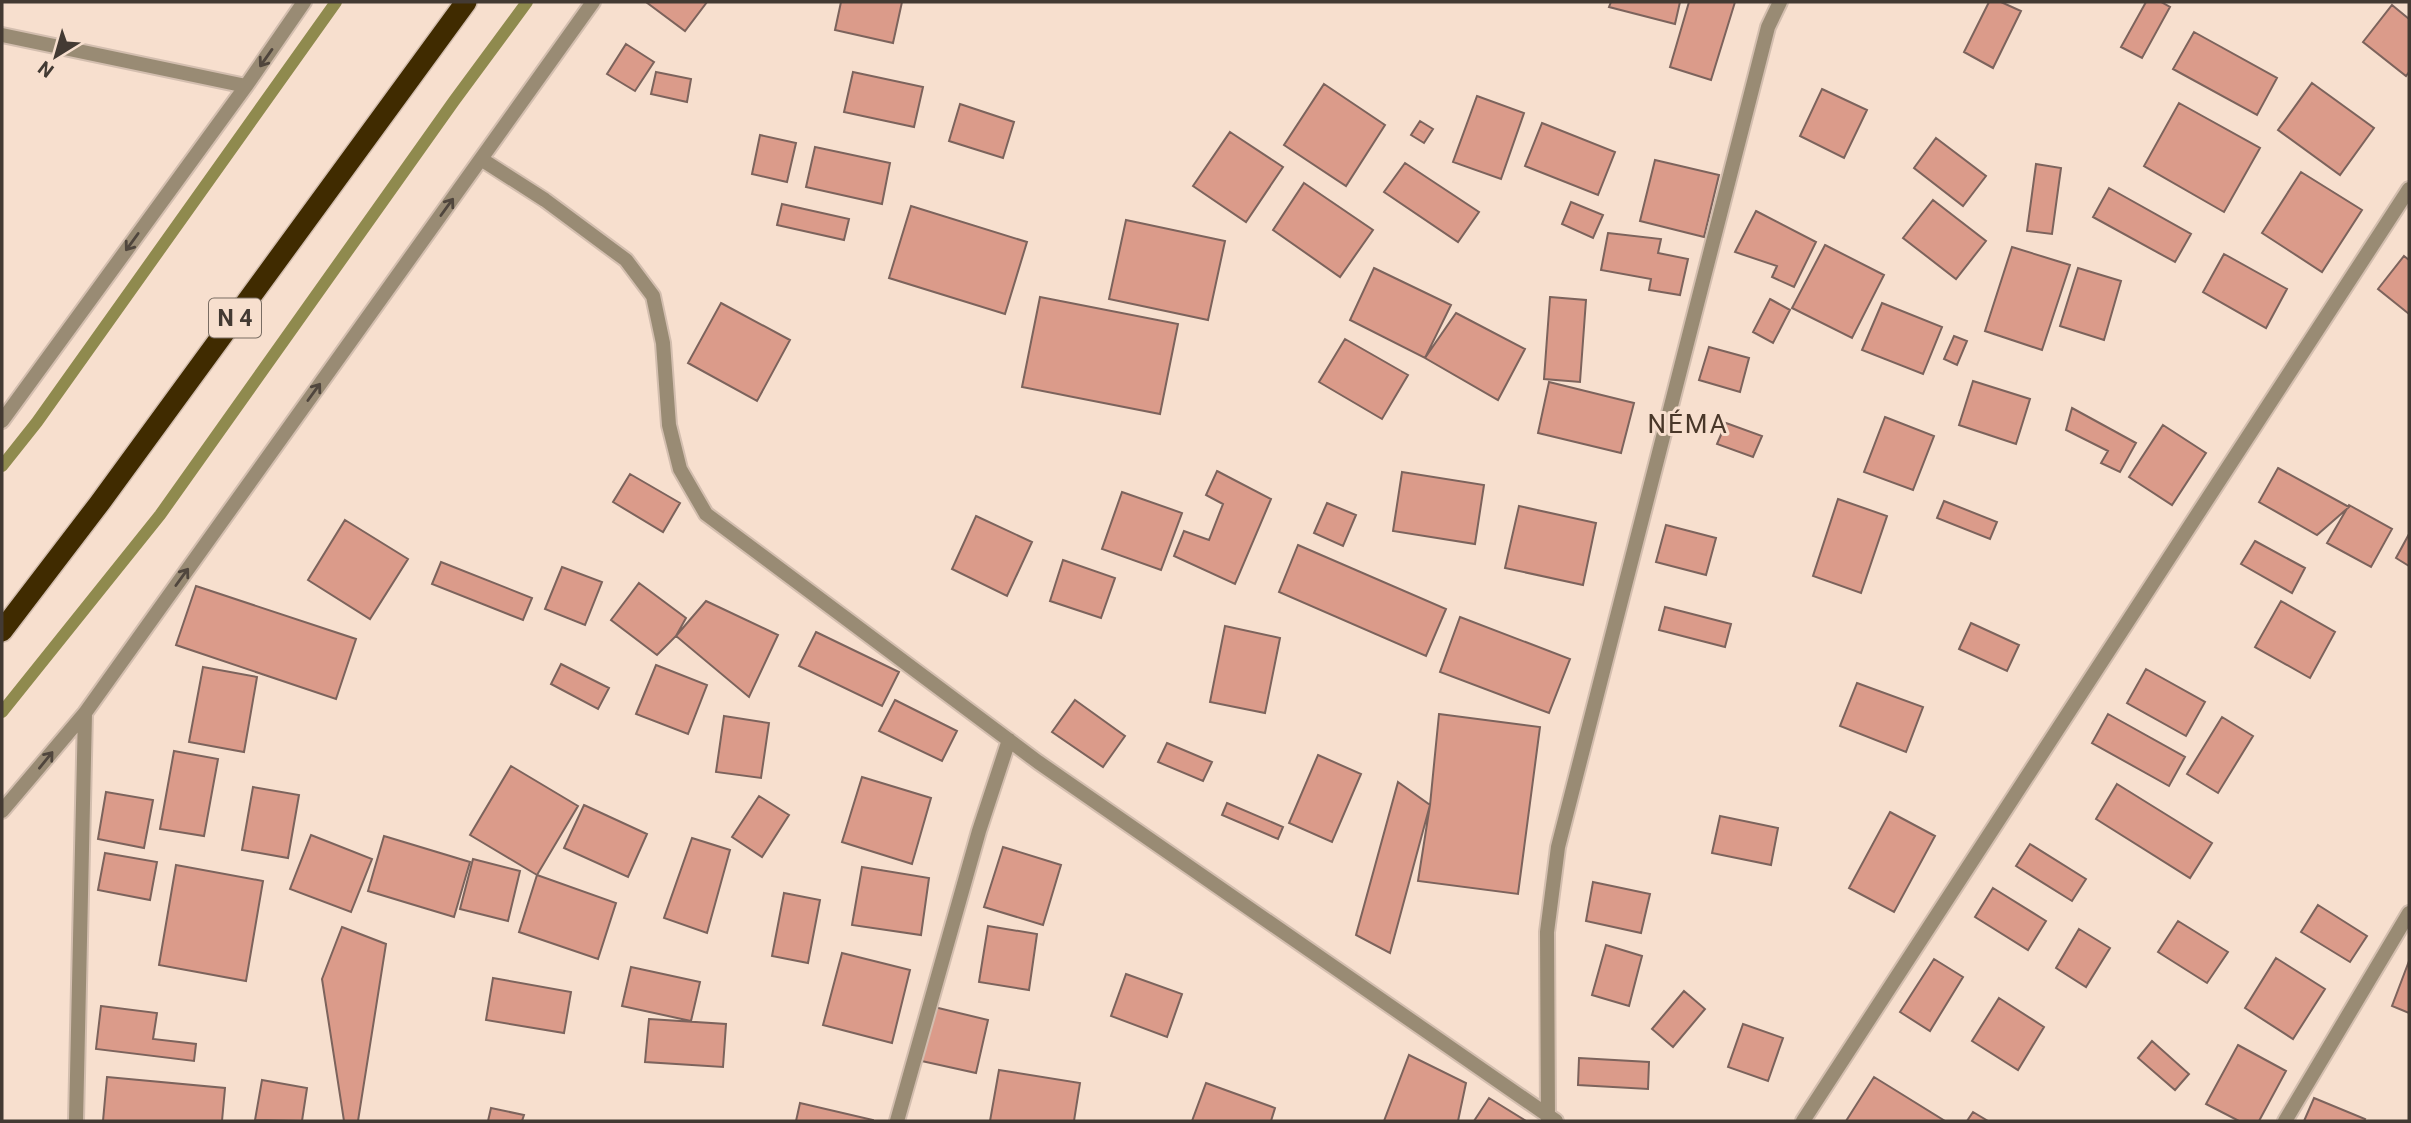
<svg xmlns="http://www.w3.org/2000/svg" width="2411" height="1123" font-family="Roboto,sans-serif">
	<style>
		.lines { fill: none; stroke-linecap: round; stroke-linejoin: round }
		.stream { stroke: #8f8a4e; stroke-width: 12 }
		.building { fill: #db9b8a; stroke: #7c635c; stroke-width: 2 }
		.street-casing { stroke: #d3beaf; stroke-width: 18 }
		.highway-casing { stroke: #d3beaf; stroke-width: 24 }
		.street { stroke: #998b74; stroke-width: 14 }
		.highway { stroke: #402b00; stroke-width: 21 }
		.oneway { stroke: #50463d }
		.labels { text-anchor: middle; stroke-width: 6; stroke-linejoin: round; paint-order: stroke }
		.shield { fill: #f7dfce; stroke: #796c62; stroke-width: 2 }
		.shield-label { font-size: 23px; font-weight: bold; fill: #433a33 }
		.neighbourhood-label { font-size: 26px; letter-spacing: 2px; fill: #493729; stroke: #f7dfce }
	</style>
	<rect width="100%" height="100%" fill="#f7dfce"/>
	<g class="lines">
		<path class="stream" d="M2,466L37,422L336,2
			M2,712L160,515L454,101L527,2"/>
	</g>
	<path class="building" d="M646,2H707L685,31Z
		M841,2H902L893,43L835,30Z
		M1611,2H1680L1675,24L1609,7Z
		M1689,2H1735L1711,80L1670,67Z
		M1989,2H2001L2021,11L1993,68L1964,52Z
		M2146,2H2161L2170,7L2142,58L2121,47Z
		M2392,5L2409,19V72L2406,76L2363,42Z
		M2194,32L2277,78L2257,115L2173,69Z
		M626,44L654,62L635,91L607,74Z
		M656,72L691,79L687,102L651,94Z
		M853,72L923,87L914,127L844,112Z
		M2312,83L2374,128L2340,175L2278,130Z
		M1324,84L1385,125L1346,186L1284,145Z
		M1822,89L1867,110L1844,158L1800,136Z
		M1477,96L1524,113L1501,179L1453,162Z
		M2179,103L2260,148L2224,212L2144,166Z
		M960,104L1014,122L1003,158L949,141Z
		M1420,121L1433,129L1424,143L1411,135Z
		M1542,123L1615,152L1598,195L1525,166Z
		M1230,132L1283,167L1246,222L1193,186Z
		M760,135L796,143L787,182L752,174Z
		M1936,138L1986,176L1963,206L1914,168Z
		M815,147L890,163L882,204L806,187Z
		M1655,160L1719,175L1704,237L1640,221Z
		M1405,163L1479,212L1458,242L1384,192Z
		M2036,164L2061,168L2052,234L2027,231Z
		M2301,172L2362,210L2322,272L2262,233Z
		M1304,183L1373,230L1340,277L1273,230Z
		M2109,188L2191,234L2175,262L2093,217Z
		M1933,200L1986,241L1956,279L1903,238Z
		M1571,202L1603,215L1593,238L1562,224Z
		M782,204L849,219L844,240L777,225Z
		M911,206L1027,242L1005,314L889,278Z
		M1756,211L1816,242L1794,287L1772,277L1777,266L1735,252Z
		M1126,220L1225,241L1208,320L1109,299Z
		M1608,233L1661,239L1658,253L1688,259L1680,295L1649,290L1651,279L1601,270Z
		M1825,245L1884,275L1852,338L1792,308Z
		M2012,247L2070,265L2042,350L1985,331Z
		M2224,254L2287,289L2266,328L2203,292Z
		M2404,256L2409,260V314L2378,289Z
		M1374,268L1451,305L1425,358L1350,320Z
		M2078,268L2121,281L2104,340L2060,326Z
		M1040,297L1178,324L1160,414L1022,387Z
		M1550,297L1586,300L1580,382L1544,379Z
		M1770,299L1790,310L1773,343L1753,332Z
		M721,303L790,340L757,401L688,363Z
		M1882,303L1942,327L1923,374L1862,350Z
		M1456,313L1525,349L1498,400L1425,358Z
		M1954,336L1967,341L1957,365L1944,359Z
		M1345,339L1408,375L1382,419L1319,382Z
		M1709,347L1749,358L1740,392L1699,380Z
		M1973,381L2030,399L2016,444L1959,425Z
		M1549,382L1634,403L1621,453L1538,433Z
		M2072,408L2136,443L2120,472L2101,463L2108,451L2066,430Z
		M1885,417L1934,436L1913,490L1864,472Z
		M1726,423L1762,436L1753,457L1717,444Z
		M2163,425L2206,453L2172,505L2129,477Z
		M2278,468L2349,507L2317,535L2259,502Z
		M1217,471L1271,499L1235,584L1174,556L1184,531L1209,540L1223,504L1206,495Z
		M1402,472L1484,485L1475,544L1393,531Z
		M630,474L680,503L663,532L613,502Z
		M1122,492L1182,513L1161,570L1102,549Z
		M1838,499L1887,516L1861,593L1813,576Z
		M1944,501L1997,522L1990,539L1937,518Z
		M1327,503L1356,515L1343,546L1314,533Z
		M2349,505L2392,529L2371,567L2327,543Z
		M1519,506L1596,523L1583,585L1505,568Z
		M976,516L1032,542L1007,596L952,569Z
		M345,520L408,559L370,619L308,580Z
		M1666,525L1716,538L1706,575L1656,562Z
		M2409,534V566L2396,558Z
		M2255,541L2305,568L2292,593L2241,564Z
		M1298,545L1446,609L1426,656L1279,592Z
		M1063,560L1115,578L1101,618L1050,601Z
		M441,562L532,598L523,620L432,584Z
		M562,567L602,582L585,625L545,609Z
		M639,583L686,618L676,636L657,655L611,620Z
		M196,586L356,639L336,699L176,645Z
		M706,601L778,635L749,697L676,636Z
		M2281,601L2335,632L2310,678L2255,647Z
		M1665,607L1731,624L1725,647L1659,630Z
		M1460,617L1570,659L1549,713L1440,672Z
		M1971,623L2019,645L2007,671L1959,649Z
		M1225,626L1280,638L1265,713L1210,702Z
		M816,632L899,672L882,706L799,666Z
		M561,664L609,688L598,709L551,684Z
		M656,665L707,685L688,734L636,714Z
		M203,667L257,677L244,752L189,742Z
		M2146,669L2205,702L2186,736L2127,703Z
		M1857,683L1923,707L1906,752L1840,726Z
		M895,700L957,731L942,761L879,731Z
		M1075,700L1125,736L1103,767L1052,732Z
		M1439,714L1540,727L1518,894L1418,881L1430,805Z
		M2108,714L2185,757L2169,786L2092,743Z
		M724,716L769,723L761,778L716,772Z
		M2222,717L2253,736L2218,793L2187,774Z
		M1167,743L1212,762L1203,781L1158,762Z
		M174,751L218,759L204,836L160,829Z
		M1318,755L1361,774L1332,842L1289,823Z
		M511,766L578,806L537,875L470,835Z
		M862,777L931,798L912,864L842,842Z
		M1398,782L1430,805L1390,953L1356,935Z
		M2117,784L2212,843L2190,878L2096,819Z
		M253,787L299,795L288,858L242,850Z
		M106,792L153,800L144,848L98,839Z
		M759,796L789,815L762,857L732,837Z
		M1227,803L1283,827L1278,839L1222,815Z
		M584,805L647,834L628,877L564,848Z
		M1890,812L1935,836L1894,912L1849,888Z
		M1720,816L1778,828L1771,865L1712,853Z
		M311,835L372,859L351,912L290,889Z
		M384,836L470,862L454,917L368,891Z
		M692,838L730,850L707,933L664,918Z
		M2030,844L2086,879L2072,901L2016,866Z
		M1003,847L1061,865L1043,925L984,907Z
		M105,853L157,862L150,900L98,890Z
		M473,859L520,871L508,921L460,909Z
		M176,865L263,881L246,981L159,965Z
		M862,867L929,878L921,935L852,925Z
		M537,875L616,903L598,959L519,932Z
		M1593,882L1650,894L1641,933L1586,921Z
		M1993,888L2046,921L2028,950L1975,917Z
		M784,893L820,900L808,963L772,956Z
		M2318,905L2367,936L2350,962L2301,932Z
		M2178,921L2228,952L2207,983L2158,952Z
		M988,926L1037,934L1029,990L979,982Z
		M342,927L386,944L358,1121H344L322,979Z
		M2079,929L2110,948L2086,987L2056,968Z
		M1606,945L1642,956L1629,1006L1592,995Z
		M842,953L910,970L892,1043L823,1025Z
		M2276,958L2325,989L2293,1039L2245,1008Z
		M1934,959L1963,977L1930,1031L1900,1012Z
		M2409,961V1013L2392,1006Z
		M631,967L700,982L691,1021L622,1006Z
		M1126,974L1182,994L1167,1037L1111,1016Z
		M493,978L571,992L564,1033L486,1020Z
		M1684,991L1705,1009L1673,1047L1652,1029Z
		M1999,998L2044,1027L2018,1070L1972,1041Z
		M101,1006L157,1013L153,1039L196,1044L194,1061L96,1049Z
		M930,1006L988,1020L976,1073L917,1060Z
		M649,1019L726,1024L723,1067L645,1062Z
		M1743,1024L1783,1038L1768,1081L1728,1067Z
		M2152,1041L2189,1074L2175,1090L2138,1058Z
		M2238,1045L2286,1071L2259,1121H2239L2206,1104Z
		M1409,1055L1466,1083L1458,1121H1384Z
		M1579,1058L1649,1062L1648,1089L1578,1085Z
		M999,1070L1080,1083L1074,1121H990Z
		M107,1077L225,1088L222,1121H103Z
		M1874,1077L1945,1121H1846Z
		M262,1080L307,1088L302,1121L255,1120Z
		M1206,1083L1275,1108L1271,1121H1192Z
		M1489,1098L1526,1121H1474Z
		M2314,1098L2365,1119L2364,1121H2304Z
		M800,1103L873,1120V1121H796Z
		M491,1108L524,1115L522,1121H488Z
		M1973,1112L1988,1121H1967Z"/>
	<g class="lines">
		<defs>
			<path id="street" d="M2,35L246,86
				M481,159L545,200L626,260L653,296L663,343L669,425L680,469L706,514L1038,762L1556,1121
				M2,421L246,86L304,2
				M2,811L85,713L593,2
				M76,1121L85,713
				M897,1121L979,831L1009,740
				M1548,1121L1547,932L1558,847L1768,27L1780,2
				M1803,1121L2409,189
				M2285,1121L2409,913"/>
			<path id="highway" d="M2,631L99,504L466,2"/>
		</defs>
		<use href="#street" class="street-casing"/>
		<use href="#highway" class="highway-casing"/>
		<use href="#street" class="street"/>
		<use href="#highway" class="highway"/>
	</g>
	<defs><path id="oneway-shaft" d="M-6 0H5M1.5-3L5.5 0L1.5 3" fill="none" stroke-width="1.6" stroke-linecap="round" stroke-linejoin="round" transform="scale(1.75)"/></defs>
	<g class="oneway">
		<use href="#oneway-shaft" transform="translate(266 58) rotate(125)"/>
		<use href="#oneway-shaft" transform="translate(447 207) rotate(-54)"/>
		<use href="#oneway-shaft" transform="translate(132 242) rotate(126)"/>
		<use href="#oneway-shaft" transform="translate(314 392) rotate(-54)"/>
		<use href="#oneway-shaft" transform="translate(182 577) rotate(-54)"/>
		<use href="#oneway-shaft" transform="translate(46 760) rotate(-51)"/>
	</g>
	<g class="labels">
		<rect class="shield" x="209" y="298.5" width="52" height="39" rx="5"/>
		<g class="shield-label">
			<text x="235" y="326">N 4</text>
		</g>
		<g class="neighbourhood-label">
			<text x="1688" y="433">NÉMA</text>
		</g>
	</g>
	<rect width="2411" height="1123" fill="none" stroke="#433a33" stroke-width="7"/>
	<g transform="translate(56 56) rotate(217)" stroke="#f7dfce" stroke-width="5" paint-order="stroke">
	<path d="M0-5L12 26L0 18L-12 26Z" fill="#433a33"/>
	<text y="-10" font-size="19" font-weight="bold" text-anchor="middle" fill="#433a33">N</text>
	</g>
</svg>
